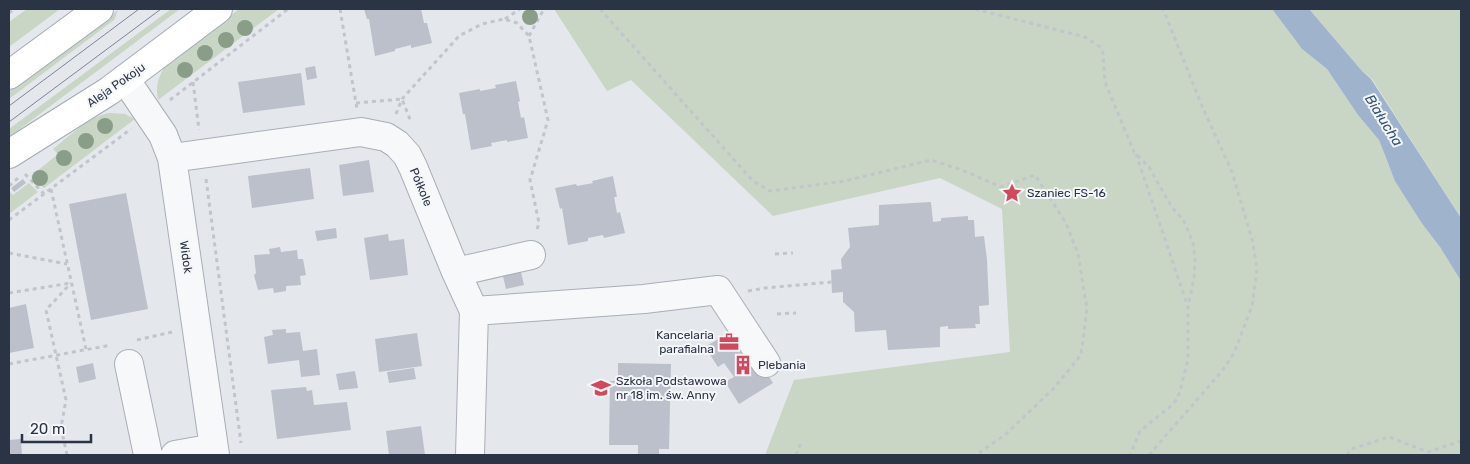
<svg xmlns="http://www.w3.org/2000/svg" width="1470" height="464" font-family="Rubik,sans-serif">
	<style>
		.green { fill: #c9d6c5 }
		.water { fill: #9fb4cc }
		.building { fill: #bbc0ca }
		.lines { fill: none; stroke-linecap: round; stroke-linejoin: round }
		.minor-casing { stroke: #a9aeb7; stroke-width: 30 }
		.major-casing { stroke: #a3abb8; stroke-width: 30 }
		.path { stroke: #c2c5cb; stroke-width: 3; stroke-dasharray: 4 4; stroke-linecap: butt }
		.minor { stroke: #f7f8fa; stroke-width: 28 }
		.major { stroke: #fff; stroke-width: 28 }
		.tram { stroke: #7d8696; stroke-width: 1 }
		.tree { fill: #899d89 }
		.labels { text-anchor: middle; stroke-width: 4; stroke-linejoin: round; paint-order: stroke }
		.street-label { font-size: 12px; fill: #2b3445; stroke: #f4f6f9 }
		.poi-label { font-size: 12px; fill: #2b3445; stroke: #f4f6f9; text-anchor: start }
		.water-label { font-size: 14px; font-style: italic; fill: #34527a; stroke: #f4f6f9 }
	</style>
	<rect width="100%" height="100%" fill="#e4e7ec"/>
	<path class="green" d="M27,9H60L9,47V22Z
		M171,9H180L9,137V129Z
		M239,9H279L158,100C155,85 159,73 169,62Z
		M554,9H1272L1302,49L1327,69L1358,115L1379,140L1388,163L1415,211L1423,225L1440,247L1461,281V455H765L794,380L1010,352L1002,209L940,178L773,216L631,80L607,91Z
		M1309,9H1461V218L1372,79L1362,71Z
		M118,10L114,20L9,99V91Z
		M110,113L125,114L135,119L44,188L31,176L58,154L53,149C70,136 89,116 110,113Z
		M29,183L38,192L9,214V191L13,195Z"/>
	<path class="water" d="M1272,9H1309L1362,71L1371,79L1461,218V281L1440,247L1423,225L1395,181L1379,140L1358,115L1327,69L1302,49Z"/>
	<path class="building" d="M364,9H421L424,23H427L432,43L411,48V45L395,49V51L375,56L369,19H367Z
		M315,66L317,78L307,80L305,68Z
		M301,73L305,105L243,113L238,82Z
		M516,81L520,101L518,102L521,118L524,117L528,138L507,142V140L491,143L492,146L471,150L465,114H463L459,93L480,89V91L496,88L495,85Z
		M369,160L374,192L343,196L339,165Z
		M310,168L314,199L252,208L248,176Z
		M613,176L617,197H614L617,213L620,212L625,233L604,238L603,235L588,238V241L568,245L562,208L560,209L555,188L576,184L577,186L593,183L592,181Z
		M23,179L26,183L14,192L11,188Z
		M126,193L148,309L91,320L69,204Z
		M931,202L933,222L941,221V218L968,216V220H974L975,237L984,236L987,260L989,305L979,306L980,324H975L976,328L948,329V326L940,327V347L888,350L886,330L855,332L854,312L843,302V292L832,293L831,270L842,269L841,259L850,247L848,228L879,225V205Z
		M336,228L337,238L317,241L315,231Z
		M388,234L389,241L404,239L408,275L370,280L364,238Z
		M280,247L281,252L297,250L298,259H303L306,275L300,276L301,285L286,286V291L274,293L273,288L258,290L254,275L256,273L254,255L270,254L269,249Z
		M520,268L524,285L506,289L502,272Z
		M26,304L34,348L9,353V308Z
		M738,327L773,383L739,404L725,382L734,377L724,363L718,367L705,347Z
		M286,329V333L300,332L303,351L317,349L320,375L301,377L299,360L268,364L264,337L273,335L272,330Z
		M417,333L422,366L379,372L375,339Z
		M93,363L96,379L79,383L76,367Z
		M618,363L671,364L669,449H659V455H638V445H609L610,381H618Z
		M414,368L416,379L389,383L387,372Z
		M355,371L358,388L339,390L336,374Z
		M306,387L307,391L312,390L314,405L347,402L351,430L277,439L271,390Z
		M421,426L425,455H389L386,431Z
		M21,439L22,455H9V440Z"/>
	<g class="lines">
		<defs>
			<path id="minor" d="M125,79L163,135L172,158L215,455
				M172,158L361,132L386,137L397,144L407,155L413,167L456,272L474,311L470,455
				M456,272L531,255
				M474,311L644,299L718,290L766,363
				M129,364L148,455
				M175,455L214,448"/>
			<path id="major" d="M9,75L99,9
				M9,154L109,91L218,9"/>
		</defs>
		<use href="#minor" class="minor-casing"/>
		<use href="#major" class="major-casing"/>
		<path class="path" d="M340,9L357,109
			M600,9L753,181L770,191L845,181L931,160L962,170L1001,187L1035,175L1066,223L1078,254L1087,309L1081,355L1054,388L1006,434L976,455
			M975,9L1085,37L1100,47L1103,53L1105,82L1134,152L1149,167L1171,206L1184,221L1193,243L1195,259L1194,278L1188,307V359L1180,391L1177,399L1171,406L1140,431L1130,455
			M9,13L14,9
			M505,19L520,9
			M529,36L544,9
			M193,82L199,130
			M170,100L288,9
			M356,103L402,99L411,122
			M396,114L402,99L459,36L482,24L504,19L517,23L529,36L548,120L530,180L539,223L536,233
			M1136,154L1188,307
			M25,174L44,194
			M206,179L241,443
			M9,186L18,178
			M51,189L86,349
			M9,220L131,129
			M9,253L67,264
			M775,254L793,253
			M748,291L765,288L832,282
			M9,293L71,283
			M777,314L796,313
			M137,340L172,332
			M9,364L111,345
			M67,455L61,427L66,400L46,310L71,283
			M796,455L802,440
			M1149,455L1222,371L1234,353L1252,306L1257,270L1253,243L1232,172L1202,106L1163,9
			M1347,455L1351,449L1389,437L1428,452L1461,441"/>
		<use href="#minor" class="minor"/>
		<use href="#major" class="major"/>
		<path class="tram" d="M9,106L139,9
			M9,122L161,9"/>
	</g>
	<g class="tree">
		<circle cx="530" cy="17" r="8"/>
		<circle cx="245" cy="28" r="8"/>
		<circle cx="226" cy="40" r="8"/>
		<circle cx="205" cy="53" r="8"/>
		<circle cx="185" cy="70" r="8"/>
		<circle cx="105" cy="126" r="8"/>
		<circle cx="86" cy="141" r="8"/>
		<circle cx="64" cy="158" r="8"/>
		<circle cx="40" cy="178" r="8"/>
	</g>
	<defs>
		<symbol id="sight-bare" viewBox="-9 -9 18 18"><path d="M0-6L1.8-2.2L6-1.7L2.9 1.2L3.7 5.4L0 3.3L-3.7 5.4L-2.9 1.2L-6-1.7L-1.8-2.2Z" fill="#d1495b" stroke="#f4f6f9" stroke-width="2.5" paint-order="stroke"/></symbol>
		<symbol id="office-bare" viewBox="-9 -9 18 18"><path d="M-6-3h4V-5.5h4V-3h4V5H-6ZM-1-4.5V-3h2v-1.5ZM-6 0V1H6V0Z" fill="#d1495b" stroke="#f4f6f9" stroke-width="2.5" paint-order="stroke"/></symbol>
		<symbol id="building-bare" viewBox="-9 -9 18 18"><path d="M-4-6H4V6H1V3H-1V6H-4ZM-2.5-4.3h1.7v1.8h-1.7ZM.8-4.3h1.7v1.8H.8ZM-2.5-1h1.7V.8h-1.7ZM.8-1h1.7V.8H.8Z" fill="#d1495b" stroke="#f4f6f9" stroke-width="2.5" paint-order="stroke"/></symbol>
		<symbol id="school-bare" viewBox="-9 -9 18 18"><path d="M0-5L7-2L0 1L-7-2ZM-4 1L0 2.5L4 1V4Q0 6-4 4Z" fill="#d1495b" stroke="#f4f6f9" stroke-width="2.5" paint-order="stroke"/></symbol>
	</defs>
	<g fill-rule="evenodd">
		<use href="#sight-bare" x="998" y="179" width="28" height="28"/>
		<use href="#office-bare" x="715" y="328" width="28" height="28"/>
		<use href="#building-bare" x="729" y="351" width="28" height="28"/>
		<use href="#school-bare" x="587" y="374" width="28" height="28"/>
	</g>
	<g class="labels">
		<g class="street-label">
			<text transform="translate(116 85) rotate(-35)" y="4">Aleja Pokoju</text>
			<text transform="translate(421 187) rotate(67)" y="4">Półkole</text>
			<text transform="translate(186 257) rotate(82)" y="4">Widok</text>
		</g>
		<g class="poi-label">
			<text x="1027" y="197">Szaniec FS-16</text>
			<text x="714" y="339" text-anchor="end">Kancelaria<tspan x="714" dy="14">parafialna</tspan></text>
			<text x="758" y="369">Plebania</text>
			<text x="616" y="385">Szkoła Podstawowa<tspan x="616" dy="14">nr 18 im. św. Anny</tspan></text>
		</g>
		<g class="water-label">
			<text transform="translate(1384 120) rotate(58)" y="5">Białucha</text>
		</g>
	</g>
	<rect width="1470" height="464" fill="none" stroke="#2b3445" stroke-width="20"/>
	<path d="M22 434v8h69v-8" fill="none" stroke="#2b3445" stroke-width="2.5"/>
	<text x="30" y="434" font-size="15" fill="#2b3445" stroke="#f4f6f9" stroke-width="4" paint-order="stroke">20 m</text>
</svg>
